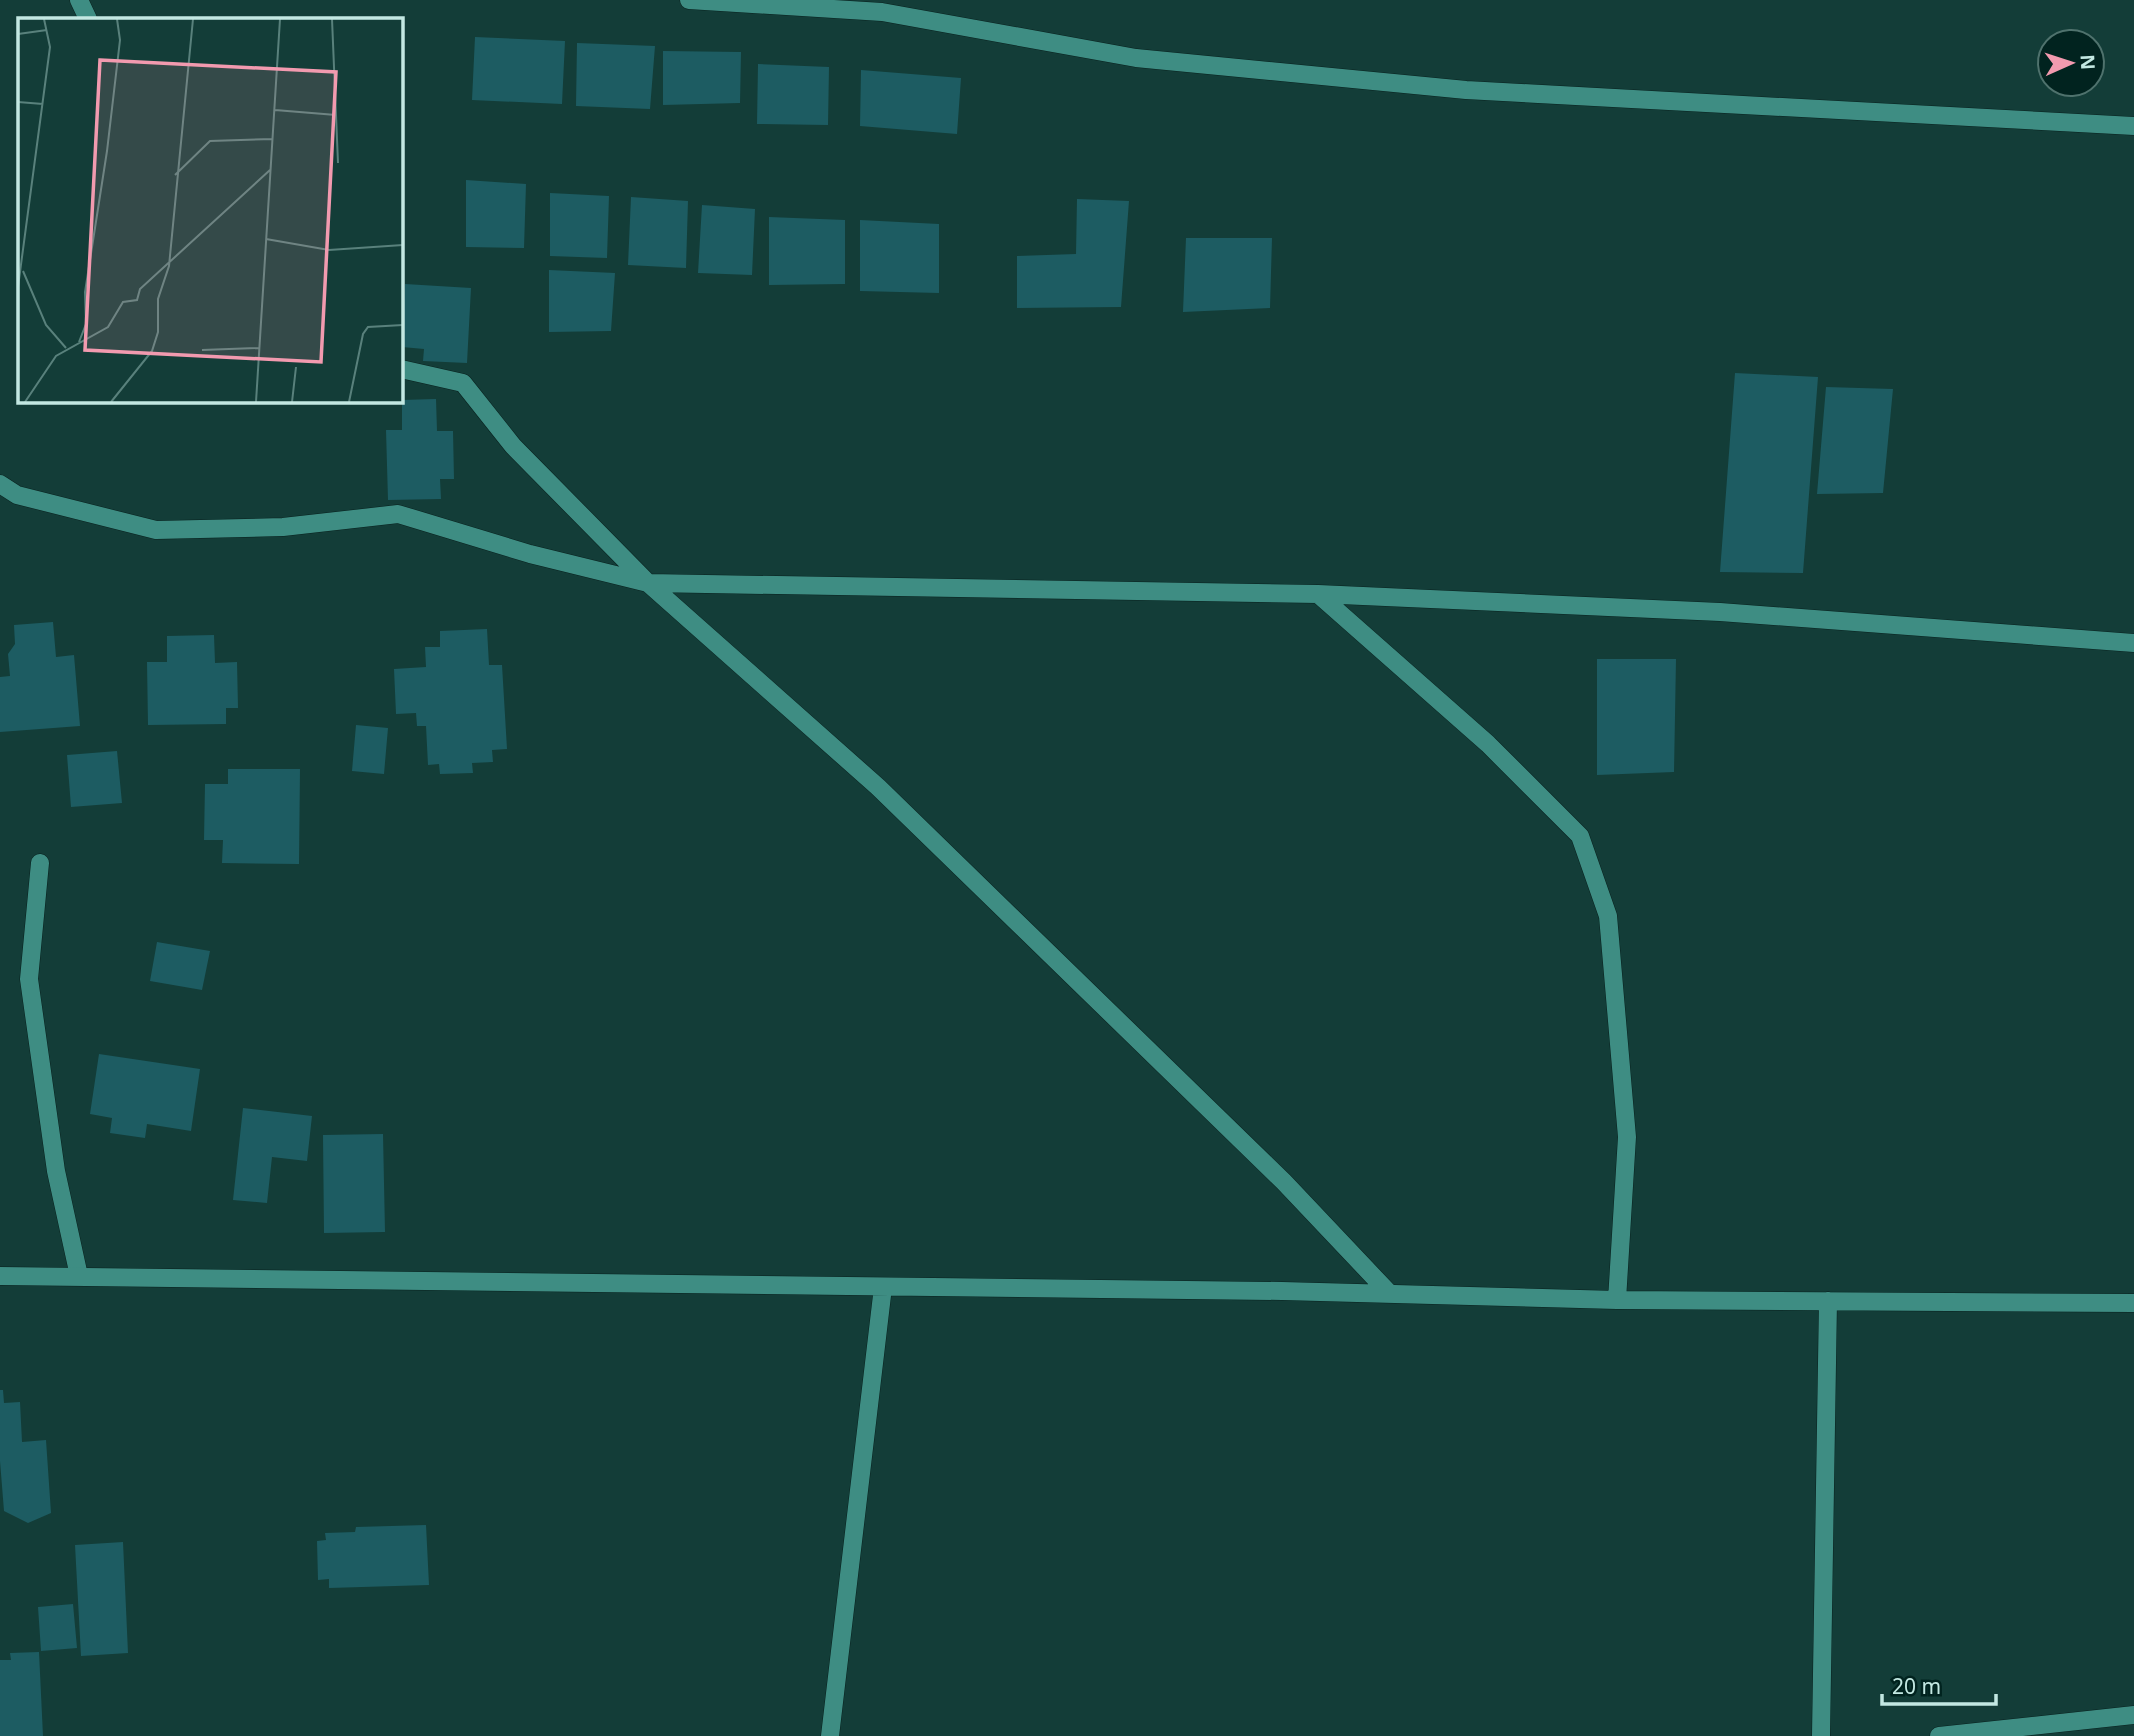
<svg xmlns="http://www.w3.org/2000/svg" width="2134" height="1736" font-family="'Noto Sans',sans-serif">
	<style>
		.building { fill: #1d5c62 }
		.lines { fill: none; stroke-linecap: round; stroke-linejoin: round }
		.service-casing { stroke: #09221f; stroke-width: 19 }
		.minor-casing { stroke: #09221f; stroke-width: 19 }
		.service { stroke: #3e8d83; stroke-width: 18 }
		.minor { stroke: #3e8d83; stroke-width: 18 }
		.inset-road { fill: none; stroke: #59817c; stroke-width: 2 }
		.view { fill: #f29aaf; fill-opacity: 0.15; stroke: #f29aaf; stroke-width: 3.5 }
		.inset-edge { fill: none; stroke: #c3e8e2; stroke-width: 3.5 }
	</style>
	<rect width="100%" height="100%" fill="#133d38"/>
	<path class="building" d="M475,37L565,41L562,104L472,100Z
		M577,43L655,46L650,109L576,106Z
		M663,51L741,52L740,103L663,105Z
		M758,64L829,67L828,125L757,124Z
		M861,70L961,78L957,134L860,126Z
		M466,180L526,184L524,248L466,247Z
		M550,193L609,196L607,258L550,256Z
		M631,197L688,201L686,268L628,265Z
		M1077,199L1129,201L1121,307L1017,308V256L1076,254Z
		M702,205L755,209L752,275L698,273Z
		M769,217L845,220V284L769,285Z
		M860,220L939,224V293L860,291Z
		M1186,238H1272L1270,308L1183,312Z
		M549,270L615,273L611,331L549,332Z
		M405,284L471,288L467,363L423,361L424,349L402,347Z
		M1735,373L1818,377L1803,573L1720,572Z
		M1826,387L1893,389L1883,493L1817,494Z
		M436,399L437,431H453L454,479H440L441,499L388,500L386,430H402V400Z
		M53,622L56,657L74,655L80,726L0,732V677L10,676L8,654L15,644L14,625Z
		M487,629L489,665H502L507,749L492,750L493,762L472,763L473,773L440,774L439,764L428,765L426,726H417L416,713L396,714L394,669L426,667L425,647H440V631Z
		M214,635L215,663L237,662L238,708H226V724L148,725L147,662H167V636Z
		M1597,659H1676L1674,772L1597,775Z
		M356,725L388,728L384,774L352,771Z
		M117,751L122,803L71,807L67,755Z
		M228,769H300L299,864L222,863L223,840H204L205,784H228Z
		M157,942L210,951L202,990L150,981Z
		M99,1054L200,1069L191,1131L147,1124L145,1138L110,1133L112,1118L90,1114Z
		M243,1108L312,1116L307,1161L272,1157L267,1203L233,1200Z
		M383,1134L385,1232L324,1233L323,1135Z
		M0,1390H3L4,1403L20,1402L22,1442L46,1440L51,1513L28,1523L4,1511L0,1461Z
		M426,1525L429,1585L329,1588V1579L318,1580L317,1541L326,1540L325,1533L355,1532L356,1527Z
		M123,1542L128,1653L81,1656L75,1545Z
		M73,1604L77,1648L41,1651L38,1607Z
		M39,1652L43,1736H0V1660H11L10,1653Z"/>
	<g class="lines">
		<defs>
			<path id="service" d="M40,863L29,979L56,1171L79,1276"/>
			<path id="minor" d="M79,0L88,19
				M689,0L882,12L1136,58L1466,90L2134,126
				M401,369L463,383L513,446L648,583L878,787L1284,1182L1389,1293
				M0,484L17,495L156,530L283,527L398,514L530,554L648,583L1318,594L1720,612L2134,643
				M1318,594L1488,744L1580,836L1608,916L1627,1137L1617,1300
				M0,1276L1282,1291L1617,1300L2134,1303
				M830,1736L883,1287
				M1821,1736L1828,1301
				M1939,1736L2134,1715"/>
		</defs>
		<use href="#service" class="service-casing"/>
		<use href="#minor" class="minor-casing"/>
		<use href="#service" class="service"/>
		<use href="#minor" class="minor"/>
	</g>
	<g transform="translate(18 18)">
		<rect width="385" height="385" fill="#133d38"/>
		<path class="inset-road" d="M314,1L320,145M0,16L29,12M0,84L25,86M257,92L318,97M157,157L192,123L255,121M248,221L311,232L385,227M5,253L28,307L48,330M0,269L32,29L26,1M61,324L68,306L67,274L89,133L102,22L99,1M184,332L241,330M7,384L38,338L90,309L105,284L119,282L122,271L252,152M93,384L134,333L140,314V281L151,248L175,1M238,384L262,1M274,384L278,349M331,384L345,316L350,309L385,307"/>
		<path class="view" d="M82,42L318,54L303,344L67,332Z"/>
		<rect width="385" height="385" class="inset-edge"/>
	</g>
	<g transform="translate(2071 63) rotate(87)"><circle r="33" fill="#01231f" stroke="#4f726d" stroke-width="2"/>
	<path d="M0-5L12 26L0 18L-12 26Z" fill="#f29aaf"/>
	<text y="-10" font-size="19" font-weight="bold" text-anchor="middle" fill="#c3e8e2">N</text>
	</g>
	<path d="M1882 1694v10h114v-10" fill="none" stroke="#c3e8e2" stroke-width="3.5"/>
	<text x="1892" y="1694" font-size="21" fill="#c3e8e2" stroke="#01231f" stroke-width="5" paint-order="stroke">20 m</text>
</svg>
